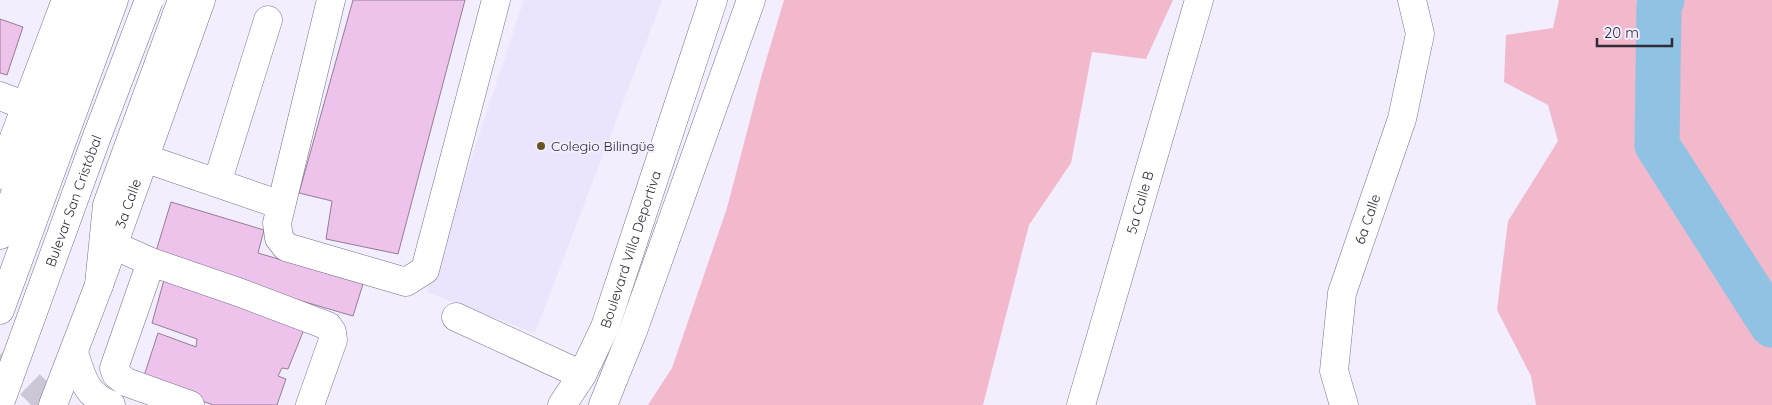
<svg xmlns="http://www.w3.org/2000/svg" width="1772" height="405" font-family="Quicksand,sans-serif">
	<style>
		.built { fill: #eae4fd }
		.green { fill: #f1b9cb }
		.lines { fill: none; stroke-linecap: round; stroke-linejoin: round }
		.river { stroke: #8fc2e3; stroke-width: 45 }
		.building { fill: #edc3ec; stroke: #967c95 }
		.major-tunnel { stroke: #cbc7d6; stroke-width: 28; stroke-dasharray: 28 14; stroke-linecap: butt }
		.minor-casing { stroke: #776f8e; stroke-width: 29 }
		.major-casing { stroke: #776f8e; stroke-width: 29 }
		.minor { stroke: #fff; stroke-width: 28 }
		.major { stroke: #fff; stroke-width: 28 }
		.major-bridge-casing { stroke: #776f8e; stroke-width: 29; stroke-linecap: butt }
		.major-bridge { stroke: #fff; stroke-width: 28 }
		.poi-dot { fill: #685423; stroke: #f2eefd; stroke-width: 2 }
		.labels { text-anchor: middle; stroke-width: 4; stroke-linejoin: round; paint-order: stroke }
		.poi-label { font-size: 14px; fill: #2f2b39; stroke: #f2eefd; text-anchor: start }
		.street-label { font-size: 14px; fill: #2f2b39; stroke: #f2eefd }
	</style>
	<rect width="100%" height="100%" fill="#f2eefd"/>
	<path class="built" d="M524,0H662L535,333L427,292Z"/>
	<path class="green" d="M784,0H1173L1146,59L1092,52L1071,163L1029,225L983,405H648L672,368L727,208L762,74Z
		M1559,0H1772V405H1536L1531,376L1497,310L1508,221L1558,141L1548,105L1504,82L1506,35L1553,28Z"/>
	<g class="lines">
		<path class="river" d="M1662,0L1659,6L1657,145L1772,325"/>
	</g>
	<path class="building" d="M353,0H465L398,254L326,239L332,201L299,193Z
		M0,19L23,27L7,75L0,73Z
		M171,202L264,230L258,253L363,284L353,316L154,258Z
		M164,280L305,327L288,369L282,368L278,376L286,379L277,405H213L143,379L158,333L196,347L197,339L152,323Z"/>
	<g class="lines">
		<path class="major-tunnel" d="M0,355L42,396L53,405"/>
		<defs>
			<g id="minor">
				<path d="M331,0L277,223L279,238L286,247L406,282L425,270L496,0"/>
				<path d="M0,96L26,106"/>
				<path d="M144,158L281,205"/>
				<path d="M0,175L66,0"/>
				<path d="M217,183L268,20"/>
				<path d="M113,245L151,262L241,293L328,326L332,332L333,340L310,405"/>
				<path d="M151,262L114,368L116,374L126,382L190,405"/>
				<path d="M456,317L582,375"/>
				<path id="s1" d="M53,405L99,285L201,0"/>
				<path id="s2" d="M1081,405L1199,0"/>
				<path id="s3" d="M1344,405L1334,371L1342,293L1402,119L1420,34L1412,0"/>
			</g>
			<g id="major">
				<path d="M0,235L73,34L90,0"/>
				<path d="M99,285L107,205L182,0"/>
				<path d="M0,310L114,0"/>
				<path d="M74,353C83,378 84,394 111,405"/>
				<path id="s4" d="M562,405L582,375L605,327L713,0"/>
				<path d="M603,405L633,331L751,0"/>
			</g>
		</defs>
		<use href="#minor" class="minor-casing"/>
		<use href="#major" class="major-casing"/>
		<use href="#minor" class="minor"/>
		<use href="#major" class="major"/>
		<defs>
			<g id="major-bridge">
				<path id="s5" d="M0,403L96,139L149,0"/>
			</g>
		</defs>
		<use href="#major-bridge" class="major-bridge-casing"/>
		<use href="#major-bridge" class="major-bridge"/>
	</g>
	<circle class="poi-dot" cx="541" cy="146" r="5"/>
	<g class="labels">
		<g class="poi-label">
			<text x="551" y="151">Colegio Bilingüe</text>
		</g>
		<g class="street-label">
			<text dy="5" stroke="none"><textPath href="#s5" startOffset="215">Bulevar San Cristóbal</textPath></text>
			<text dy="5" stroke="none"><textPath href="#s1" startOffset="215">3a Calle</textPath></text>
			<text dy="5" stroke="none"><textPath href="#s2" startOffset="211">5a Calle B</textPath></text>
			<text dy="5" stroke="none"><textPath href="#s3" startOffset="192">6a Calle</textPath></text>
			<text dy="5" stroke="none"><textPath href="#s4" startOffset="171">Boulevard Villa Deportiva</textPath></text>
		</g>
	</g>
	<path d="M1597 38v8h75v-8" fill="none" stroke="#2f2b39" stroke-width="2.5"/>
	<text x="1604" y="38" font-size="15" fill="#2f2b39" stroke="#f2eefd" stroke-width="4" paint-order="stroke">20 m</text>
</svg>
